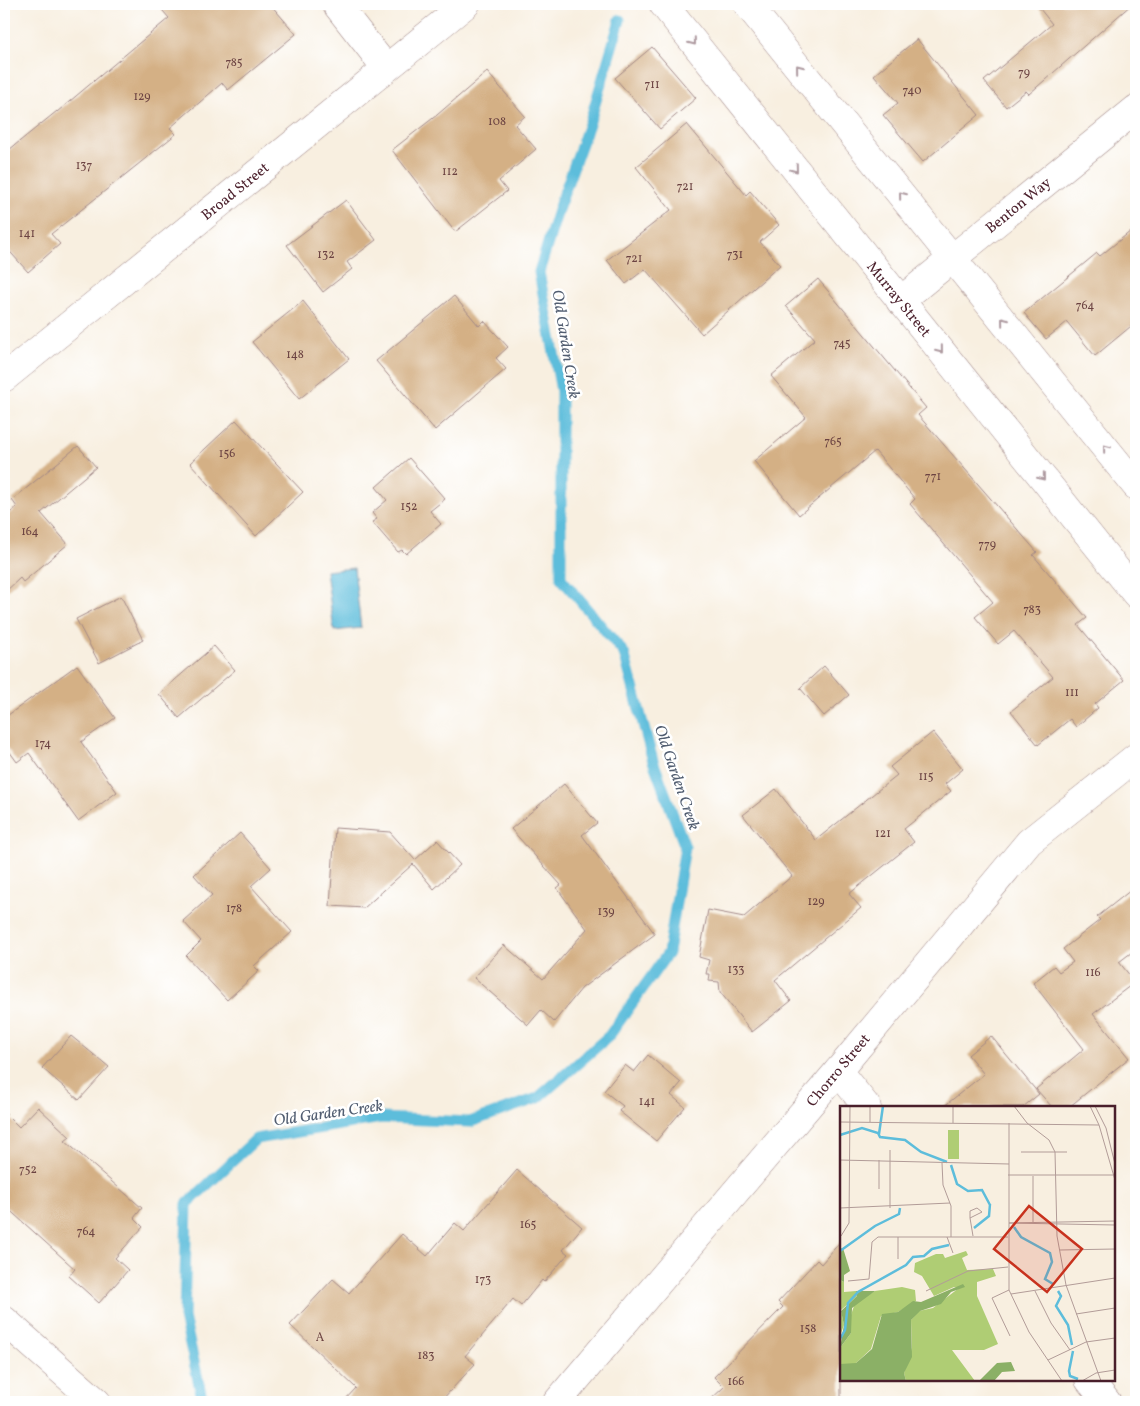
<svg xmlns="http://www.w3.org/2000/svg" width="1140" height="1406" font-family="Vollkorn,serif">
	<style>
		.water { fill: #5dbddb; stroke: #546e83 }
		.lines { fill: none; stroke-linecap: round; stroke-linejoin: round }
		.stream { stroke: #5dbddb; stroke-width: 11 }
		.building { fill: #d4b085 }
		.street-casing { stroke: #a18786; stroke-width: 29 }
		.secondary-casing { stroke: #a18786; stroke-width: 29 }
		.street { stroke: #fff; stroke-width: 28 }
		.secondary { stroke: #fff; stroke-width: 28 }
		.oneway { stroke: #ae9aa0 }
		.labels { text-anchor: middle; stroke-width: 5; stroke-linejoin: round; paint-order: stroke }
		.number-label { font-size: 12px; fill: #6c4342 }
		.street-label { font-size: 15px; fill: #4a1f2b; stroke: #fff }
		.water-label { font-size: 16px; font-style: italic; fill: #525e71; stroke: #fff }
		.inset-river { fill: none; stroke: #5dbddb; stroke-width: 2.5 }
		.inset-road { fill: none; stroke: #b29c98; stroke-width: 1 }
		.view { fill: #c8321e; fill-opacity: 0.15; stroke: #c8321e; stroke-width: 2.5 }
		.inset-edge { fill: none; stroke: #4a1f2b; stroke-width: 2.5 }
	</style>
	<rect width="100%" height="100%" fill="#fff"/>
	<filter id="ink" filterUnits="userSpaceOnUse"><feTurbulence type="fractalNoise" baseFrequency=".02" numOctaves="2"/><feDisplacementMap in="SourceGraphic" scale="10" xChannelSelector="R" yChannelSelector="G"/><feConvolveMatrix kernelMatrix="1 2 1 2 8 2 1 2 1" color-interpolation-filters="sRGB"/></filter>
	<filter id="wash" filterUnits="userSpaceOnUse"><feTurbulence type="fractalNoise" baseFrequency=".0096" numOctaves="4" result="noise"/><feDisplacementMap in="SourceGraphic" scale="20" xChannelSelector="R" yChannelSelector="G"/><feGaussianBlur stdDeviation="1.12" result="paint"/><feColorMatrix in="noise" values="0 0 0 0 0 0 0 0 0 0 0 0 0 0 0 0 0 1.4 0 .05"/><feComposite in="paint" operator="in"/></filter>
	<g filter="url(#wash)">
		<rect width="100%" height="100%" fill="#f8efe0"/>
		<path class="water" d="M354,568L361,628L334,631L326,571Z"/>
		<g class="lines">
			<path class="stream" d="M203,1402L184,1317L187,1204L256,1139L381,1118L470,1122L538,1098L609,1036L668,953L685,847L653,761L624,653L561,578V391L539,272L559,207L590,121L620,20"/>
		</g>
		<g id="blocks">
			<path class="building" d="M157,4H270L296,34L228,90L222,83L170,128L176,134L51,234L60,244L28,272L4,245V154L57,111V112L169,18Z
				M1036,4H1132L1029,94L1026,91L1006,107L984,81L1052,24Z
				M917,39L979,115L923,162L883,115L898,103L874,75Z
				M652,47L696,98L660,129L615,78Z
				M487,72L525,116L515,125L536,149L499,181L507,191L455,232L392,150L437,115Z
				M687,124L746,195L750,191L779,225L760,242L780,265L702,334L645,269L626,284L607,260L671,210L636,167Z
				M346,200L376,240L347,262L352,269L323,292L287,245Z
				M1136,227V322L1095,356L1067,322L1046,339L1024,313L1097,253L1100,256Z
				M818,279L926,408L918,415L1037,552L1033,555L1087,618L1078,625L1124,680L1095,704L1098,708L1076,727L1070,719L1038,745L1011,711L1053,677L1014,631L998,644L975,617L993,602L910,504L915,499L875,451L799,515L754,461L806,417L771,376L815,339L786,306Z
				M454,296L479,326L484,321L508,347L496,358L506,369L435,430L376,361Z
				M303,301L349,359L299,399L252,342Z
				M236,420L303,492L256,536L190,463Z
				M78,446L96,467L41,513L68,544L23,582L20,578L4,593V518L17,507L12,500Z
				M409,458L445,499L430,511L441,524L406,554L402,550L398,552L372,522L377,519L372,513L387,500L376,487Z
				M121,596L143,640L99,663L76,619Z
				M214,646L235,670L179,718L159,694Z
				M77,665L115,718L81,742L117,792L78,821L29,753L17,762L4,744V718Z
				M824,666L849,695L824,716L800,688Z
				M933,732L963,769L945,784L951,791L904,829L914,842L849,894L861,908L775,980L791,1001L752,1032L720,992L719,982L709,981L710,974H706L709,960L699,957L708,910L744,917L792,876L743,815L776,789L816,840L897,775L890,767Z
				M564,784L597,823L582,835L655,934L582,988L554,1022L541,1010L528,1025L474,978L504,945L543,979L587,929L557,888L561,885L511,829Z
				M335,828L390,832L415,860L437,840L460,865L434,889L413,864L364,908L330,906Z
				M240,833L271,868L251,886L292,932L254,966L259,971L227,1000L186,956L201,941L183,921L212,895L194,875Z
				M1136,886V949L1119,962L1135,982L1093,1014L1129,1058L1069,1107H1052L1036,1089L1084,1049L1033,983L1054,966L1059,972L1073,962L1063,949L1100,920L1097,917Z
				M71,1036L109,1067L79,1100L42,1068Z
				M991,1036L1039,1094L1023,1107H943L984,1074L968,1055Z
				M648,1055L681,1083L671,1095L685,1107L656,1141L619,1111L623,1106L604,1091L625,1065L634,1072Z
				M38,1107L70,1137L65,1141L142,1208L134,1218L143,1227L115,1258L128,1270L99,1303L69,1276L75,1269L4,1205V1112L19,1127Z
				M517,1170L582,1227L563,1250L568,1254L544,1282L542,1280L521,1306L513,1299L465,1356L475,1364L440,1402H343L356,1388L290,1325L333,1279L349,1293L402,1234L427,1256L455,1223L464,1231Z
				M841,1241V1402H708L724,1387L714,1377L783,1307L778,1302L817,1260L821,1264Z"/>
		</g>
	</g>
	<g filter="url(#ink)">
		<use href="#blocks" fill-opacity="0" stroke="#a18786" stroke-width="1"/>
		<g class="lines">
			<defs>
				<path id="street" d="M336,4L386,68
					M663,4L1136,594
					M747,4L1136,486
					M900,301L1136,109
					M4,378L466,4
					M838,1071L867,1107
					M4,1320L97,1402
					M1089,1380L1107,1402"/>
				<path id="secondary" d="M557,1402L838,1071L1029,842L1136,757"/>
			</defs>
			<use href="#street" class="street-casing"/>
			<use href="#secondary" class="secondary-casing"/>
			<use href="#street" class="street"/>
			<use href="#secondary" class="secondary"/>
		</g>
		<defs><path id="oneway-chevron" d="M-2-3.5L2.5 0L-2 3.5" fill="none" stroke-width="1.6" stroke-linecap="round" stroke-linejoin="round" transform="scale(1.25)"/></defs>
		<g class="oneway">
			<use href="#oneway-chevron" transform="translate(693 42) rotate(51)"/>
			<use href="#oneway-chevron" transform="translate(799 68) rotate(-129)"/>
			<use href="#oneway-chevron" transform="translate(795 169) rotate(51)"/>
			<use href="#oneway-chevron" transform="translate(902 195) rotate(-129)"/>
			<use href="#oneway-chevron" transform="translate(1004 321) rotate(-129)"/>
			<use href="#oneway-chevron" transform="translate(940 350) rotate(51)"/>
			<use href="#oneway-chevron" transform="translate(1106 448) rotate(-129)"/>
			<use href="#oneway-chevron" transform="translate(1042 477) rotate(51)"/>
		</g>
	</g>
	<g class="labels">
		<g class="number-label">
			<text x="234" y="66">785</text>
			<text x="1024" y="76">79</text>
			<text x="652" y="88">711</text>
			<text x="912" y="94">740</text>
			<text x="142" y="100">129</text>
			<text x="497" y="125">108</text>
			<text x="84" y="169">137</text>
			<text x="450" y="175">112</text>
			<text x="685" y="190">721</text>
			<text x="27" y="237">141</text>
			<text x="326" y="258">132</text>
			<text x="735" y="258">731</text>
			<text x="634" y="262">721</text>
			<text x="1085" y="309">764</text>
			<text x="842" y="347">745</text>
			<text x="295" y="358">148</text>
			<text x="833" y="445">765</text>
			<text x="227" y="457">156</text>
			<text x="933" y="480">771</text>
			<text x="409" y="510">152</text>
			<text x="30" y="535">164</text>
			<text x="987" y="548">779</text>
			<text x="1032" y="613">783</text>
			<text x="1072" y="696">111</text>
			<text x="43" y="747">174</text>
			<text x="926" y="780">115</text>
			<text x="883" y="837">121</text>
			<text x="816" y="905">129</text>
			<text x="234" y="912">178</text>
			<text x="606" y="915">139</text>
			<text x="736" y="973">133</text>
			<text x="1093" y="976">116</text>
			<text x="647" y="1105">141</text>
			<text x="28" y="1173">752</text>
			<text x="528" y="1228">165</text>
			<text x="86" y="1235">764</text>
			<text x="483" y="1283">173</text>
			<text x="808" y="1332">158</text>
			<text x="320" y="1341">A</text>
			<text x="426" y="1359">183</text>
			<text x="736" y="1385">166</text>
		</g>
		<g class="street-label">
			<text transform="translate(235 191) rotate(-39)" y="5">Broad Street</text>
			<text transform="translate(1018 205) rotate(-39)" y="5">Benton Way</text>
			<text transform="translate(899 299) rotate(51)" y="5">Murray Street</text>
			<text transform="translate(838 1070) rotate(-50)" y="5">Chorro Street</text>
		</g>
		<g class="water-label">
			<text transform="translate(567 344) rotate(81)" y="6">Old Garden Creek</text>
			<text transform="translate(678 777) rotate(71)" y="6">Old Garden Creek</text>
			<text transform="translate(328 1112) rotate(-8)" y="6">Old Garden Creek</text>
		</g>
	</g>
	<g transform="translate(840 1106)">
		<rect width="275" height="275" fill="#f8efe0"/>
		<path d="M108,24H119V53H108ZM126,145L128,149L122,152L127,164L153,163L156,170L137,176V190L158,238L144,244H112L135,275H66L64,267L72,242L71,214L79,205L93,202L119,182L114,181L94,190L82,170L74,166L75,157L96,148H103L105,152ZM0,174L4,176V186L16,185L17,190L1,204L4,219L0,230ZM62,181L75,184L76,195L58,206L41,210L31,243L15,258H0V242L11,227L10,212L15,197L35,185Z" fill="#afcd74"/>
		<path d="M3,142L10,165L4,169V176L0,174V143ZM123,178L125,181L111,186L101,198L80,205L71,214L72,251L64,267L66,275H0V258L16,257L32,243L42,208L58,206L73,195L81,196ZM16,185H35L12,202L11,227L0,242L4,219L1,205L17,190ZM171,256L175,265L162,266L154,275H139L157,257Z" fill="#8bb066"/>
		<path class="inset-river" d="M39,28L43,0M0,29L22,22L38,27L40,31L65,34L81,46L107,56M111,59L117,78L128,85L142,84L150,99M174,121L181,131L210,147L212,156L205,173L213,178M134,122L149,110L150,98M0,145L35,120L59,108L60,102M218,185L221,190L216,200L228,219L232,239M0,233L5,224L8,197L18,186L66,159L73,151L84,150L92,143L109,139M233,245L229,265L230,270L238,273"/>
		<path class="inset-road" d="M30,0V16M113,0V17M174,0L187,17L209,34L215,46L217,130L226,179L261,275M250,0L259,19L275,74M255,0L266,22L275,58M0,16L259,19M169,17V184L189,226L222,275M181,46H227M0,54L169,58M102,57L103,79L111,100V131M168,69H273M193,70V116M39,83V54M0,102L110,97M50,102V44M137,102L142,106L130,112V105ZM130,112L133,130M169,117L275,115M169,117L275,119M1,130L9,117L10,0M58,131V153M107,131L113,147M220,144L275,143M8,175L29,173L32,136L38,131H168M169,184L152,192L170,230M86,185L128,165L168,161M195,185L211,217L230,244M171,188L275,172M236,208L275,202M208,254L246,236L275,232M242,275L256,267L275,264"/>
		<path class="view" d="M189,100L242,143L207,186L154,143Z"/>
		<rect width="275" height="275" class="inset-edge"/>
	</g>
	<rect width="1140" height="1406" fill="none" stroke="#fff" stroke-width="20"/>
</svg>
